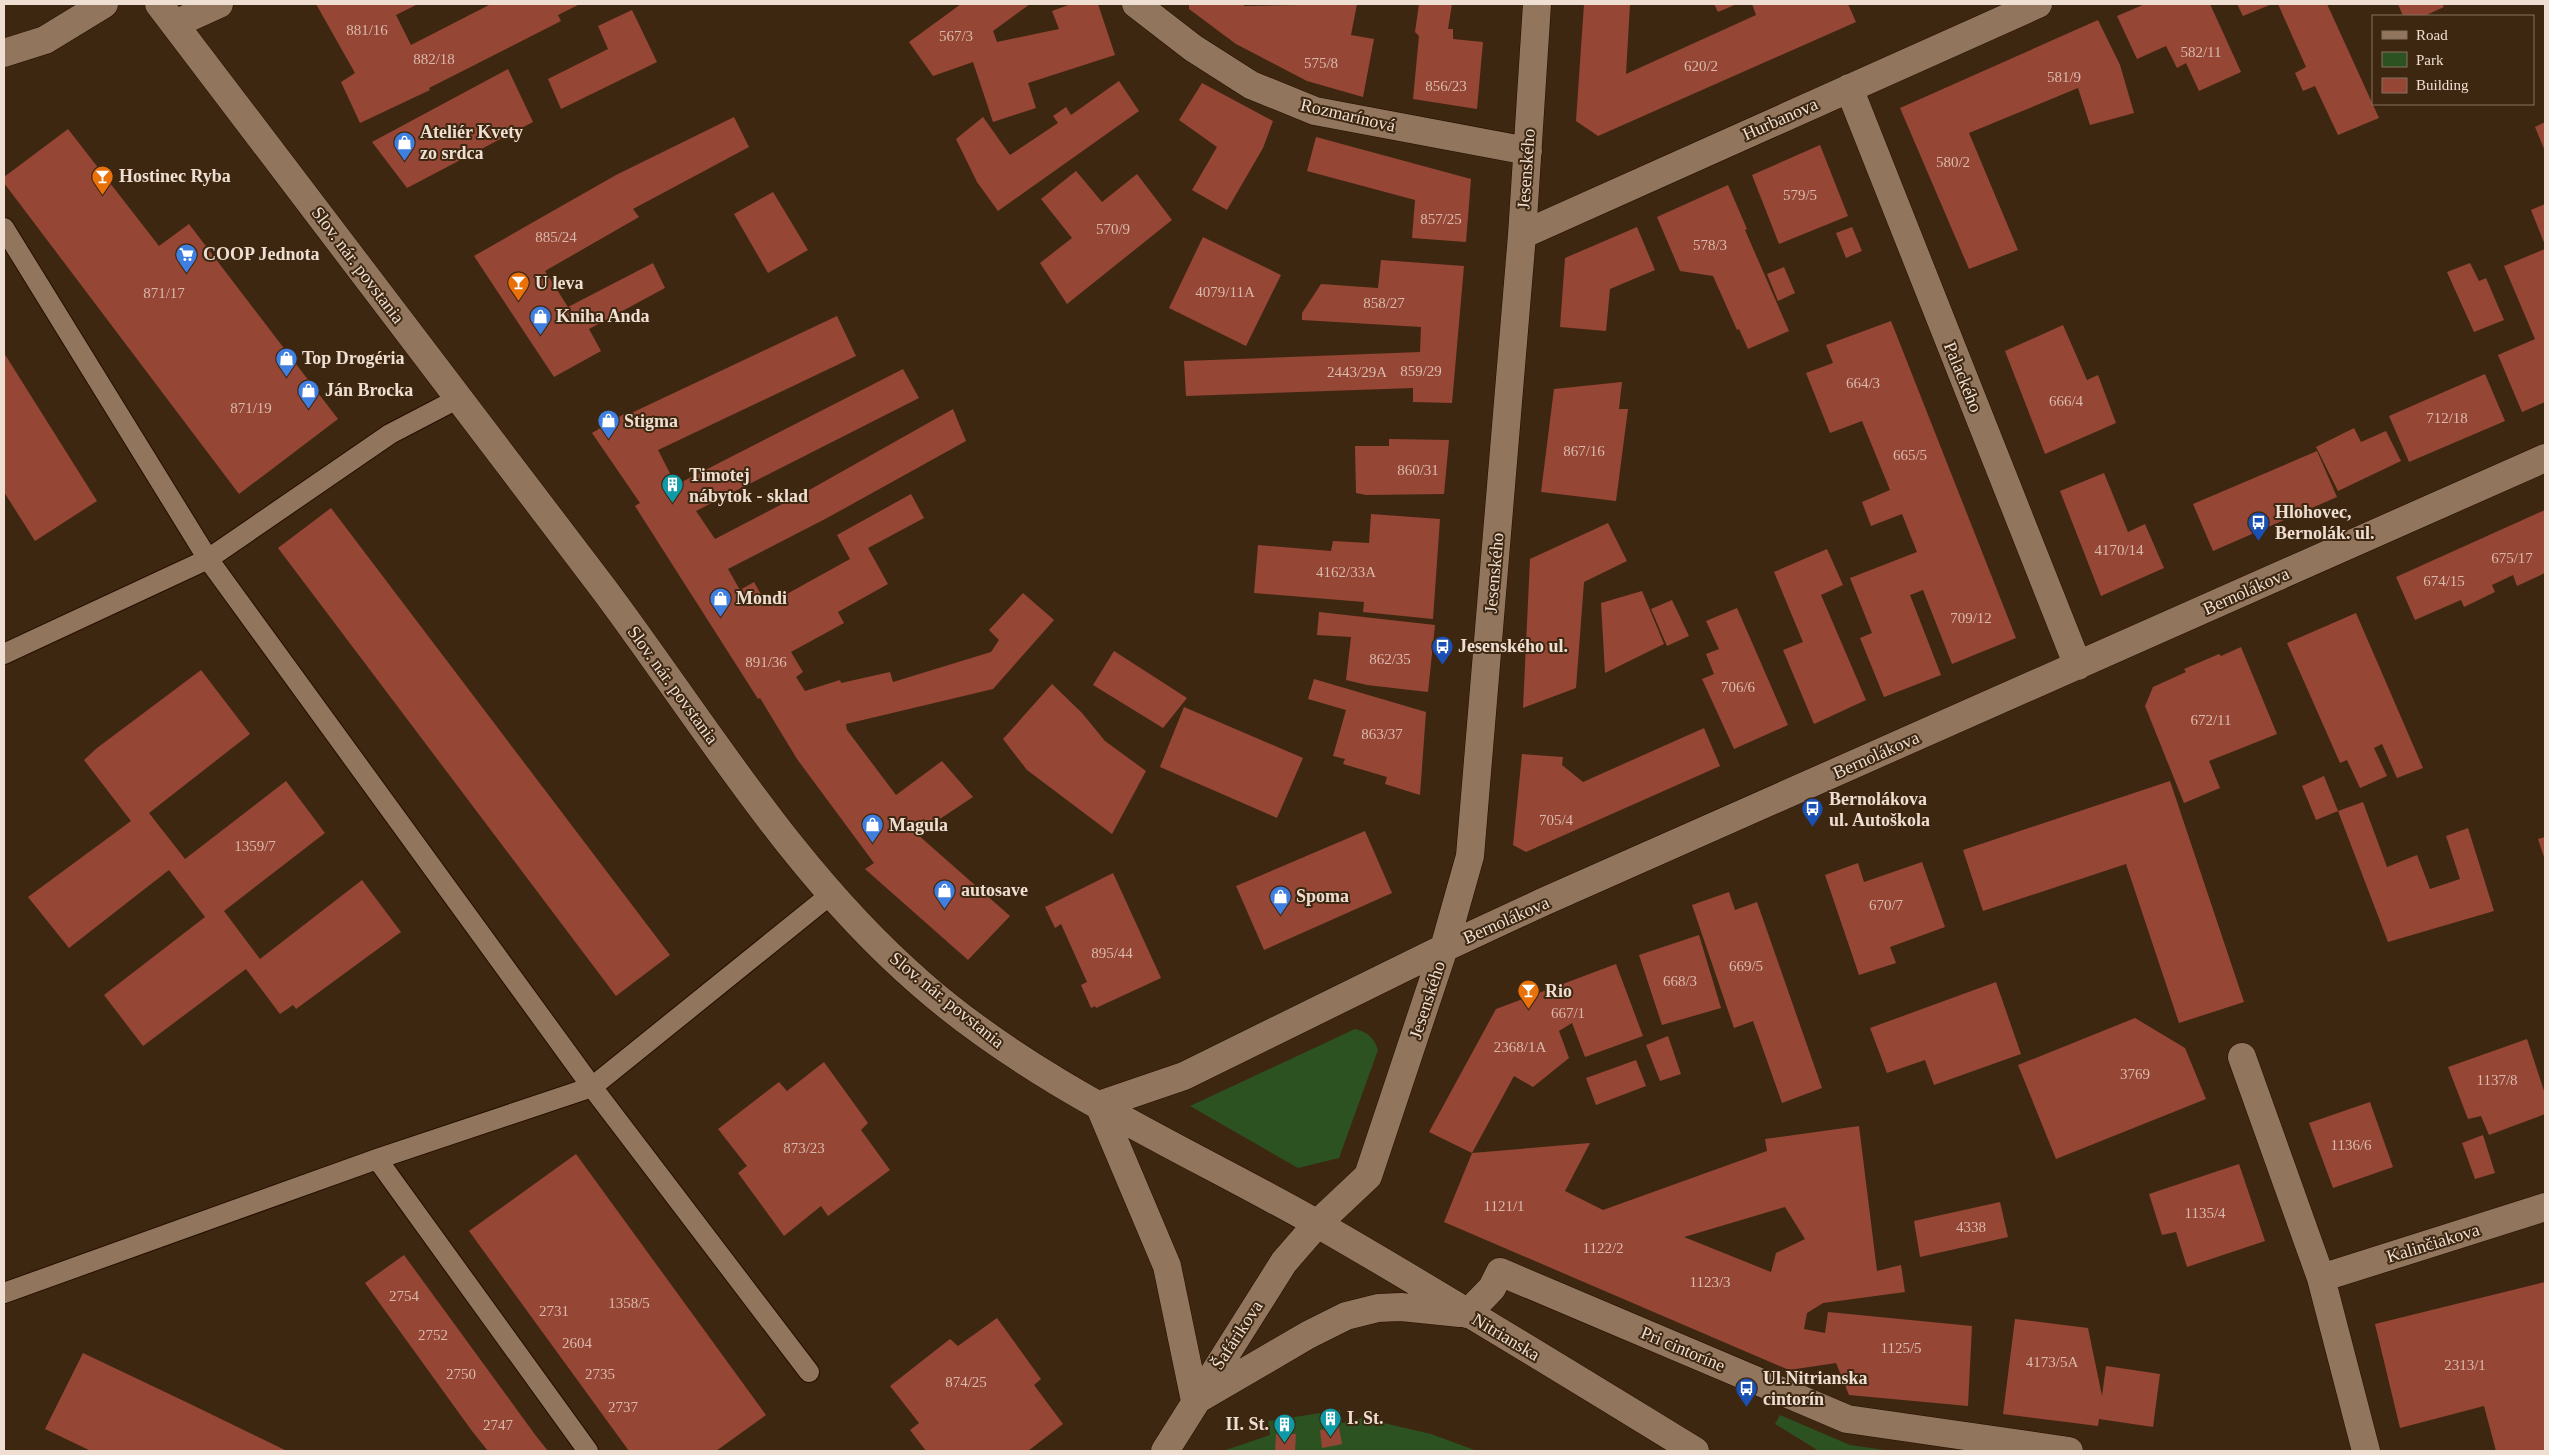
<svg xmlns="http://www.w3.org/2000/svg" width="2549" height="1455" font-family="'Times New Roman',serif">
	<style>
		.green { fill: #2c5221 }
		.building { fill: #964635; fill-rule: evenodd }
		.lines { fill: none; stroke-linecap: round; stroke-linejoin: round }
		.lane-casing { stroke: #240f00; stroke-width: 22 }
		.street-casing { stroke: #240f00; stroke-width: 29 }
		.secondary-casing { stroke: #240f00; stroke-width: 29 }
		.lane { stroke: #91755d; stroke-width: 20 }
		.street { stroke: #91755d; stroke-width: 28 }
		.secondary { stroke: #91755d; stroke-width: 28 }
		.labels { text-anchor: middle; stroke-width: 4; stroke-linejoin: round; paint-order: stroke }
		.number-label { font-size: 15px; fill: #d9b9ab }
		.street-label { font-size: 18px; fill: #efdfd2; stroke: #3e2711 }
		.poi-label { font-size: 18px; font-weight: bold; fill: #efdfd2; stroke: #3e2711; text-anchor: start }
	</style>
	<rect width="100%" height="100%" fill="#3e2711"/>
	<path class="green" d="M1355,1029C1367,1032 1374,1037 1378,1050L1339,1158L1298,1168L1190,1106Z
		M1340,1410L1342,1423L1362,1418L1431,1434L1477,1451H1223L1270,1435L1268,1421Z
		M1780,1415L1850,1445L1891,1451H1819L1775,1424Z"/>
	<path class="building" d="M316,4H418L396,15L411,45L491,4H580L558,15L561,21L429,88L430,90L360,123L341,82L355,73Z
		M961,4H1030L993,31L997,42L1059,29L1052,11L1071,4H1098L1115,55L1028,83L1036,108L993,122L973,62L933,76L909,42Z
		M1189,4H1244V6L1357,4L1351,35L1374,39L1363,97L1307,81L1236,44L1189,9Z
		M1419,4H1452L1448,29H1453V39L1483,42L1477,109L1413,99L1419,36L1415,32Z
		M1584,4H1630L1626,74L1756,15L1752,4H1848L1856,22L1598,136L1576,121Z
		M1714,4H1737L1718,12Z
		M2145,4H2210L2241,72L2199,91L2186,63L2177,68L2166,46L2137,59L2117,16Z
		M2237,4H2272L2243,16Z
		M2278,4H2327L2379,118L2338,135L2315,86L2303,91L2295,73L2306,67Z
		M2398,4H2442L2444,7L2424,16H2403Z
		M632,10L657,62L561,109L548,79L608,49L598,26Z
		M2098,20L2120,65L2134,113L2090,125L2078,88L1969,133L2018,250L1969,269L1900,108Z
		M508,69L533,122L407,188L372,142Z
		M1119,81L1139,111L998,211L977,182L956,139L983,117L1010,155L1058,123L1053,116L1066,107L1071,115Z
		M1202,83L1273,121L1263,148L1227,210L1192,190L1217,147L1179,120Z
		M734,117L749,147L633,209L639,217L545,271L568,307L653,263L665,288L589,329L601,351L554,377L474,256L616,175Z
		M2545,122V151L2535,127Z
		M68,129L159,246L189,224L338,419L239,494L4,183V177Z
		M1316,137L1471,179L1466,242L1412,238L1415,200L1307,171Z
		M1820,145L1848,216L1779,244L1752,175Z
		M1076,171L1102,202L1137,174L1172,220L1067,304L1040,263L1072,238L1041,199Z
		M1728,185L1747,229L1745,230L1789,331L1748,349L1739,329L1737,330L1713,276L1680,271L1657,217Z
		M773,192L808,250L768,273L734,214Z
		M2545,204V245L2531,210Z
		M1637,227L1655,270L1610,289L1606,331L1560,327L1565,258Z
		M1852,227L1862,251L1846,258L1836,233Z
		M1203,237L1281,275L1246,346L1169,308Z
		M2545,249V402L2522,412L2498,355L2535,339L2504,266Z
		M1381,260L1464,266L1452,403L1413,402V388L1186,396L1184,361L1420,352L1421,327L1302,320V313L1321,284L1378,288Z
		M2470,263L2479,281L2486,278L2504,320L2474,332L2447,272Z
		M1784,267L1795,293L1778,301L1767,274Z
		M837,316L856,356L658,450L676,485L903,369L919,398L696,511L715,539L811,489L953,409L966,441L827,518L728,569L740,590L754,582L767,605L850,559L837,535L911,494L924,518L868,548L888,584L838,612L844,623L791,652L803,672L796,677L805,691L840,680L841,683L890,672L893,682L991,652L999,640L989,630L1023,593L1054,620L993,689L846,724L847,730L896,795L942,761L973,797L917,834L1010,916L968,960L865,869L874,863L797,759L760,698L758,699L635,506L640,503L592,433L624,414L625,416Z
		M1891,321L2016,638L1952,664L1923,590L1910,595L1941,675L1884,697L1860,638L1872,633L1850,578L1917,552L1902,514L1871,526L1862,502L1890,490L1862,421L1830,433L1806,373L1833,363L1826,345Z
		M2063,325L2087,380L2098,375L2116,423L2045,454L2005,351Z
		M4,353L97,501L35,541L4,492Z
		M2485,374L2505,421L2409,462L2389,416Z
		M1622,382L1619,409H1628L1616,501L1541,492L1554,389Z
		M2354,428L2361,442L2386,431L2401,461L2338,491L2316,447Z
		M1389,439L1449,440L1444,494L1366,495L1356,493L1355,446H1389Z
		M2317,451L2337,497L2213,551L2193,504Z
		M2104,473L2128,532L2145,524L2164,568L2101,596L2060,491Z
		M331,508L670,955L616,996L278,548Z
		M2545,510V573L2517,586L2513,575L2492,585L2495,592L2464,607L2461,600L2415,620L2396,577Z
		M1371,514L1440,519L1433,619L1363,612L1364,602L1254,593L1258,545L1331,551L1333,541L1369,543Z
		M1608,523L1627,561L1584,582L1576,688L1523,708L1530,559Z
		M1827,549L1843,585L1821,595L1866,700L1814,724L1783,650L1803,642L1774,572Z
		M1642,591L1664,644L1605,673L1601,603Z
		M1672,600L1689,636L1667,646L1651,609Z
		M1737,608L1788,725L1734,749L1702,679L1714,674L1706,654L1719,649L1706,621Z
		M1319,612L1435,625L1428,692L1367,685L1346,680L1351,637L1317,635Z
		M2356,613L2423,768L2397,778L2382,744L2374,748L2387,776L2360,788L2347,760L2340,763L2287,643Z
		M2241,647L2277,734L2209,761L2220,788L2184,803L2145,706L2153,687L2186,672L2184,669L2219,654L2221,656Z
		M1114,651L1187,698L1163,728L1093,685Z
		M201,670L250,734L149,813L185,859L286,781L325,833L224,911L260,959L362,880L401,932L296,1009L293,1005L280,1014L246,969L143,1046L104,995L205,917L169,870L69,948L28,897L131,821L84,760L97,748Z
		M1314,679L1426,712L1420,795L1385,784L1387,777L1343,764L1345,759L1333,756L1346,710L1308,699Z
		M1052,684L1082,713L1105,741L1146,771L1112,834L1027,770L1003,739Z
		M1184,707L1303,758L1277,818L1160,767Z
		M1704,728L1720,766L1526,852L1513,845L1522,754L1563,757L1562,765L1583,782Z
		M2324,776L2338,811L2316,820L2302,786Z
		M2170,781L2244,1002L2179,1023L2126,864L1983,911L1963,850Z
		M2363,802L2387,867L2417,855L2430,889L2460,879L2446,836L2468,828L2494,911L2388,942L2338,811Z
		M1365,831L1392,893L1264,950L1236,886Z
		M2545,837V860L2538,839Z
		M1922,862L1945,927L1890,947L1896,963L1859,975L1825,875L1858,863L1864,882Z
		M1113,873L1161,978L1096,1008L1095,1006L1091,1008L1081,985L1087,982L1061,924L1055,928L1045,907Z
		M1729,892L1735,910L1757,902L1822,1088L1782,1103L1753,1021L1734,1028L1692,905Z
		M1699,935L1721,1008L1662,1025L1639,955Z
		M1616,964L1643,1036L1585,1057L1572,1023L1559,1031L1569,1058L1533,1087L1514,1076L1472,1153L1429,1132L1496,1009Z
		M1996,982L2021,1054L1934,1085L1925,1060L1887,1073L1870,1028Z
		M2135,1018L2185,1048L2206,1099L2056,1159L2018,1065Z
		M1668,1036L1681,1074L1660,1081L1646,1045Z
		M2527,1039L2545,1094V1114L2489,1135L2481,1116L2468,1119L2448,1067Z
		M1636,1060L1646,1086L1596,1105L1586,1078Z
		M824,1062L868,1123L861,1130L890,1170L828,1216L821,1206L784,1236L738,1173L747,1166L718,1129L779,1082L787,1091Z
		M2370,1102L2393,1167L2333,1188L2309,1123Z
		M1859,1126L1877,1271L1901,1265L1905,1292L1823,1303L1807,1313L1804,1329L1825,1333L1828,1312L1972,1326L1968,1406L1849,1395L1836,1363L1789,1370L1444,1222L1472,1153L1590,1143L1565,1191L1603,1210L1767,1151L1765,1139ZM1785,1207L1805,1239L1776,1253L1771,1272L1684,1237Z
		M2483,1135L2495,1173L2475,1179L2462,1143Z
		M576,1154L766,1415L716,1451H629L469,1231Z
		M2239,1164L2265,1241L2187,1267L2176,1232L2162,1235L2149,1194Z
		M2000,1202L2008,1237L1920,1257L1914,1221Z
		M404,1255L536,1436L548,1451H488L472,1431L365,1283Z
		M2545,1282V1451H2496L2484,1406L2400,1428L2375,1324Z
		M997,1318L1041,1379L1034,1385L1063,1424L1028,1451H926L910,1430L919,1423L890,1386L950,1339L958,1346Z
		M2015,1319L2088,1328L2102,1396L2106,1366L2160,1374L2153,1427L2099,1419L2098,1426L2003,1414Z
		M83,1353L186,1402L287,1451L89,1450L45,1429Z
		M1339,1427L1342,1444L1322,1448L1320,1430Z
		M1276,1434H1296L1295,1451H1275Z"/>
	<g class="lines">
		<defs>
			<path id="lane" d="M4,228L208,559L592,1087L809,1372
				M4,654L208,559L390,434L459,398
				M377,1159L588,1451
				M4,1293L377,1159L592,1087L830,895"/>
			<path id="street" d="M1136,4L1193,48L1251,85L1315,111L1528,151
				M175,24L219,4
				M4,53L45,40L104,4
				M1849,88L2078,666
				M1522,235L2038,4
				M2242,1057L2321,1278L2366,1451
				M1099,1105L1184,1076L1444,948L1543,902L2545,458
				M1317,1224L1368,1176L1444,948L1470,856L1522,235L1537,4
				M2321,1278L2545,1207
				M1467,1314L1492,1288L1500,1272L1847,1419L2069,1451"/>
			<path id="secondary" d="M159,4C307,199 456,393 603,588C704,723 792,872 920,983C1036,1085 1182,1147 1316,1223C1443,1296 1569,1374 1695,1451
				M1099,1105L1167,1266L1195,1401
				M1195,1401L1308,1335L1346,1316L1378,1308L1401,1307L1460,1313
				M1165,1451L1284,1262L1317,1224"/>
		</defs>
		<use href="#lane" class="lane-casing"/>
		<use href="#street" class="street-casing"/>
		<use href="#secondary" class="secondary-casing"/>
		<use href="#lane" class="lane"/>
		<use href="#street" class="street"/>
		<use href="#secondary" class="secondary"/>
	</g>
	<defs>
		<symbol id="shop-pin" viewBox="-11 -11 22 30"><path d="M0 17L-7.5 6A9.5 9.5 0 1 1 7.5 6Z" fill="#3f7fe0" stroke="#3e2711"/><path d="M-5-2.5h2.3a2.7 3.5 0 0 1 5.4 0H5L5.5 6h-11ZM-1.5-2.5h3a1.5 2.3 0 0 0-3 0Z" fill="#fff"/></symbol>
		<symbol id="bar-pin" viewBox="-11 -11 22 30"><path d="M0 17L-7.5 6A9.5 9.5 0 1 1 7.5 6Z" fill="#e8710a" stroke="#3e2711"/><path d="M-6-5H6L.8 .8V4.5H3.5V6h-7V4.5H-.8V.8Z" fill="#fff"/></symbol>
		<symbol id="supermarket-pin" viewBox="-11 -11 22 30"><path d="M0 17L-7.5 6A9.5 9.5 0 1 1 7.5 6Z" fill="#3f7fe0" stroke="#3e2711"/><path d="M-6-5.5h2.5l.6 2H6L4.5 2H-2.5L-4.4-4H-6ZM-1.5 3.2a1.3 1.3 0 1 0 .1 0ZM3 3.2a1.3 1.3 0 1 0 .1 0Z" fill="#fff"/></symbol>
		<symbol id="building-pin" viewBox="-11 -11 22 30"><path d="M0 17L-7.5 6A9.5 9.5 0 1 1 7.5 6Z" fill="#0f9aa8" stroke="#3e2711"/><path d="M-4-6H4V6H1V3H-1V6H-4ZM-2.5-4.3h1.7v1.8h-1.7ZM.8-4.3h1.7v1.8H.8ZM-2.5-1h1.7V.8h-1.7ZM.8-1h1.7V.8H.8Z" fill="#fff"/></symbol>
		<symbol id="bus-pin" viewBox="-11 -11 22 30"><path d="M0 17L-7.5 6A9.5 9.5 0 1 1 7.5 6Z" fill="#1a4fb4" stroke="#3e2711"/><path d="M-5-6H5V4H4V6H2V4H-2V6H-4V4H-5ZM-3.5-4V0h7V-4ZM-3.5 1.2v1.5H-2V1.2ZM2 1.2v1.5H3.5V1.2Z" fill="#fff"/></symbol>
	</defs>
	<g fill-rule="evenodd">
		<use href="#shop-pin" x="392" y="130" width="25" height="34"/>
		<use href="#bar-pin" x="90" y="164" width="25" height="34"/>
		<use href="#supermarket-pin" x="174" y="242" width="25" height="34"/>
		<use href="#bar-pin" x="506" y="270" width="25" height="34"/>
		<use href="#shop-pin" x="528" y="304" width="25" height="34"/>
		<use href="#shop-pin" x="274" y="346" width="25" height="34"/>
		<use href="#shop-pin" x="296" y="378" width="25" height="34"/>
		<use href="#shop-pin" x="596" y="408" width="25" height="34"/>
		<use href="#building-pin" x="660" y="472" width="25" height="34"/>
		<use href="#bus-pin" x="2246" y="510" width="25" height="34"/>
		<use href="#shop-pin" x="708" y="586" width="25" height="34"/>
		<use href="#bus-pin" x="1430" y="634" width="25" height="34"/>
		<use href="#bus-pin" x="1800" y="796" width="25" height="34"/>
		<use href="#shop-pin" x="860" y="812" width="25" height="34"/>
		<use href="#shop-pin" x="932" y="878" width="25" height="34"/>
		<use href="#shop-pin" x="1268" y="884" width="25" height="34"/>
		<use href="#bar-pin" x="1516" y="978" width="25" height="34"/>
		<use href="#bus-pin" x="1734" y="1376" width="25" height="34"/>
		<use href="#building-pin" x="1318" y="1406" width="25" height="34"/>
		<use href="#building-pin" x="1272" y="1412" width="25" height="34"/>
	</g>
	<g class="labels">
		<g class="number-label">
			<text x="367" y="35">881/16</text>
			<text x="956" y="41">567/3</text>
			<text x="2201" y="57">582/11</text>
			<text x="434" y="64">882/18</text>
			<text x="1321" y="68">575/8</text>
			<text x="1701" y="71">620/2</text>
			<text x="2064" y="82">581/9</text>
			<text x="1446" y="91">856/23</text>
			<text x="1953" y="167">580/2</text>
			<text x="1800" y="200">579/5</text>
			<text x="1441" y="224">857/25</text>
			<text x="1113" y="234">570/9</text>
			<text x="556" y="242">885/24</text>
			<text x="1710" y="250">578/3</text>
			<text x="1225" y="297">4079/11A</text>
			<text x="164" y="298">871/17</text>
			<text x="1384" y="308">858/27</text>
			<text x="1421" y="376">859/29</text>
			<text x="1357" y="377">2443/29A</text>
			<text x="1863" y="388">664/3</text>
			<text x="2066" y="406">666/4</text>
			<text x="251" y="413">871/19</text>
			<text x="2447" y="423">712/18</text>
			<text x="1584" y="456">867/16</text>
			<text x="1910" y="460">665/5</text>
			<text x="1418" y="475">860/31</text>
			<text x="2119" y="555">4170/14</text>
			<text x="2512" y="563">675/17</text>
			<text x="1346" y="577">4162/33A</text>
			<text x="2444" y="586">674/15</text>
			<text x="1971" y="623">709/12</text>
			<text x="1390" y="664">862/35</text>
			<text x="766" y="667">891/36</text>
			<text x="1738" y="692">706/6</text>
			<text x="2211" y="725">672/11</text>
			<text x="1382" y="739">863/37</text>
			<text x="1556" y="825">705/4</text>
			<text x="255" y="851">1359/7</text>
			<text x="1886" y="910">670/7</text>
			<text x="1112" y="958">895/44</text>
			<text x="1746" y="971">669/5</text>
			<text x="1680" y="986">668/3</text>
			<text x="1568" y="1018">667/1</text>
			<text x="1520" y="1052">2368/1A</text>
			<text x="2135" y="1079">3769</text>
			<text x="2497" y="1085">1137/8</text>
			<text x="2351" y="1150">1136/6</text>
			<text x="804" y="1153">873/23</text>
			<text x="1504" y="1211">1121/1</text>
			<text x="2205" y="1218">1135/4</text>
			<text x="1971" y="1232">4338</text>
			<text x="1603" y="1253">1122/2</text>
			<text x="1710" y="1287">1123/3</text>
			<text x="404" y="1301">2754</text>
			<text x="629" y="1308">1358/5</text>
			<text x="554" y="1316">2731</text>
			<text x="433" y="1340">2752</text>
			<text x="577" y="1348">2604</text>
			<text x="1901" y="1353">1125/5</text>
			<text x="2052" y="1367">4173/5A</text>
			<text x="2465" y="1370">2313/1</text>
			<text x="461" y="1379">2750</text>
			<text x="600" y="1379">2735</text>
			<text x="966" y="1387">874/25</text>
			<text x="623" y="1412">2737</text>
			<text x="498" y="1430">2747</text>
		</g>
		<g class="street-label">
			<text transform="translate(1348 115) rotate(13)" y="6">Rozmarínová</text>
			<text transform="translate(1780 119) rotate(-24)" y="6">Hurbanova</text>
			<text transform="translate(1526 169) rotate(-86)" y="6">Jesenského</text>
			<text transform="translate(358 265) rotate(53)" y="6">Slov. nár. povstania</text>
			<text transform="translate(1963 377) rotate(68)" y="6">Palackého</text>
			<text transform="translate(1494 573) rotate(-85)" y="6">Jesenského</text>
			<text transform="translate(2246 591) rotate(-24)" y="6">Bernolákova</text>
			<text transform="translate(673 685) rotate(54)" y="6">Slov. nár. povstania</text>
			<text transform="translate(1876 755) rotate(-24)" y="6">Bernolákova</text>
			<text transform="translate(1506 920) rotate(-24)" y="6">Bernolákova</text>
			<text transform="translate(947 1000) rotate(39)" y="6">Slov. nár. povstania</text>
			<text transform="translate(1427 1000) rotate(-72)" y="6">Jesenského</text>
			<text transform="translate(2433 1243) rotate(-17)" y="6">Kalinčiakova</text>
			<text transform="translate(1237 1335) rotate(-57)" y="6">Šafárikova</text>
			<text transform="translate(1506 1337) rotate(31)" y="6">Nitrianska</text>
			<text transform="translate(1683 1349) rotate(23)" y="6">Pri cintoríne</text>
		</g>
		<g class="poi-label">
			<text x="420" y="138">Ateliér Kvety<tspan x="420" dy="21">zo srdca</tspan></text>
			<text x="119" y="182">Hostinec Ryba</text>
			<text x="203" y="260">COOP Jednota</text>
			<text x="535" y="289">U leva</text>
			<text x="556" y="322">Kniha Anda</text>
			<text x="302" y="364">Top Drogéria</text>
			<text x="325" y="396">Ján Brocka</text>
			<text x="624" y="427">Stigma</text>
			<text x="689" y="481">Timotej<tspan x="689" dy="21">nábytok - sklad</tspan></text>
			<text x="2275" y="518">Hlohovec,<tspan x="2275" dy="21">Bernolák. ul.</tspan></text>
			<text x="736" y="604">Mondi</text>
			<text x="1458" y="652">Jesenského ul.</text>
			<text x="1829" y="805">Bernolákova<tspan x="1829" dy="21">ul. Autoškola</tspan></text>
			<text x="889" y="831">Magula</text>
			<text x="961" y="896">autosave</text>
			<text x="1296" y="902">Spoma</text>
			<text x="1545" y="997">Rio</text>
			<text x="1763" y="1384">Ul.Nitrianska<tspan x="1763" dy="21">cintorín</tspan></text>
			<text x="1347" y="1424">I. St.</text>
			<text x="1269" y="1430" text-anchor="end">II. St.</text>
		</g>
	</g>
	<rect width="2549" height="1455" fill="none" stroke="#efdfd2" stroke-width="10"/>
	<rect x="2372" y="15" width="162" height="90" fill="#3e2711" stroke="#85715e"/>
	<rect x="2382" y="31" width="25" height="8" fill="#91755d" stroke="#85715e"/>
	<text x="2416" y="40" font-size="15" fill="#efdfd2">Road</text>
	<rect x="2382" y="52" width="25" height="15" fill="#2c5221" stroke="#85715e"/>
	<text x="2416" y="65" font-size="15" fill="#efdfd2">Park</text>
	<rect x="2382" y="78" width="25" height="15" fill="#964635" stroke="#85715e"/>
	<text x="2416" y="90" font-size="15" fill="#efdfd2">Building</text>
</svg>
